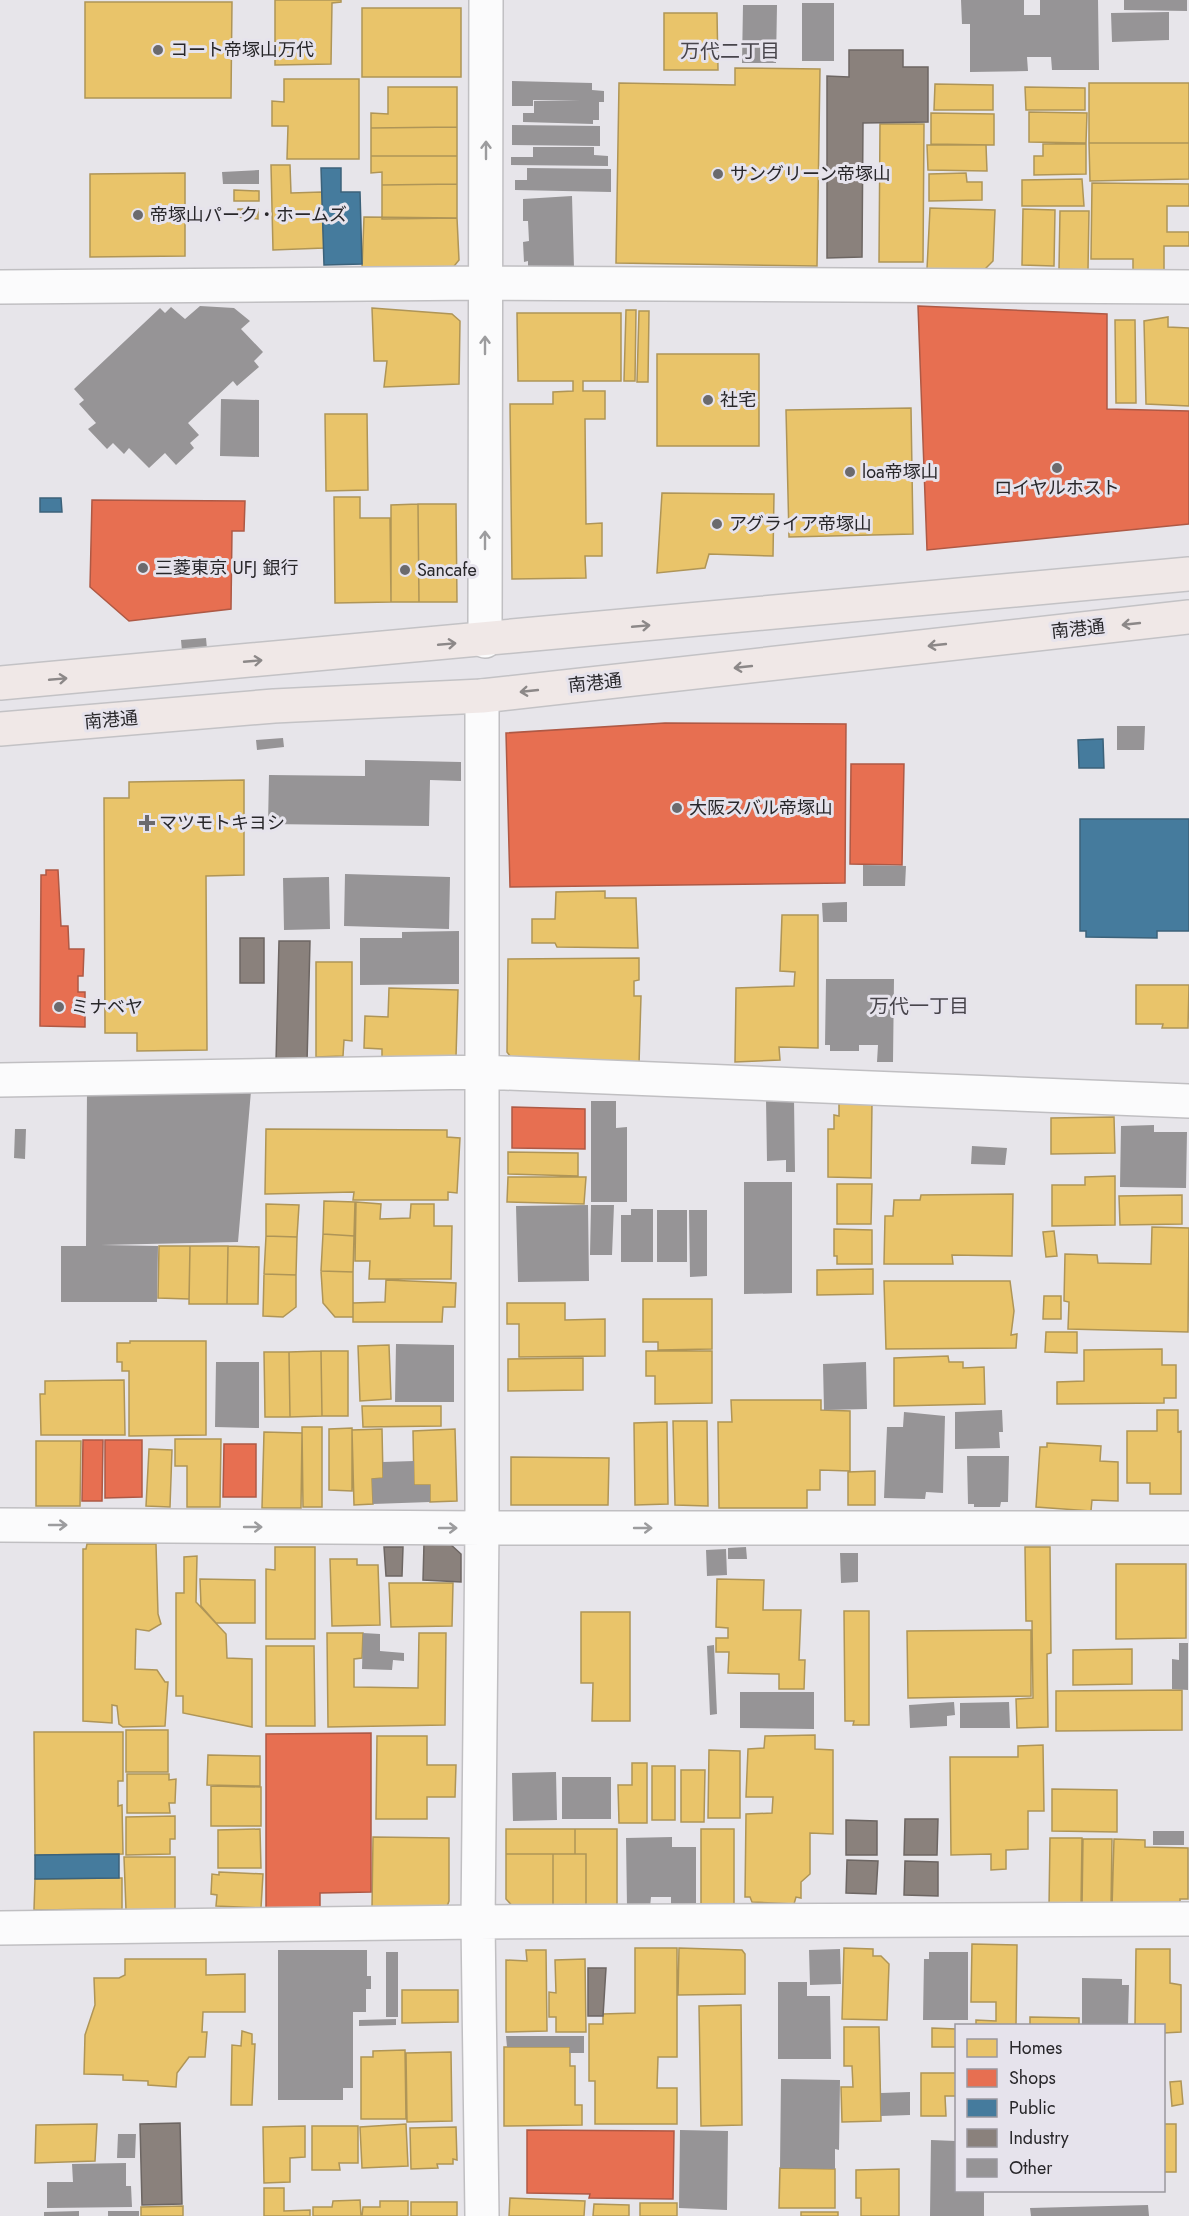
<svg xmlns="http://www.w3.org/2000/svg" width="1189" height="2216" font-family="Jost,'Noto Sans JP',sans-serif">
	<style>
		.homes { fill: #e9c46a; stroke: #af9557; stroke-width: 1.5 }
		.shops { fill: #e76f51; stroke: #ae5945; stroke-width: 1.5 }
		.public { fill: #457b9d; stroke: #3c627a; stroke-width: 1.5 }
		.industry { fill: #8a817c; stroke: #6d6663; stroke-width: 1.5 }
		.building { fill: #969496 }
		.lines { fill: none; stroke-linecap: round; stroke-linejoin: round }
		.street-casing { stroke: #c0bfc2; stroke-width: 36 }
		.primary-casing { stroke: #c3c2c5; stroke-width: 36 }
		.street { stroke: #fbfbfc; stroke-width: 33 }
		.primary { stroke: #f0e8e7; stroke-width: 33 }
		.oneway { stroke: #9c9c9e }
		.oneway2 { stroke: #8c8888 }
		.poi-dot { fill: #6b6a6d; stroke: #e6e3ec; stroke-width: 2 }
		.labels { text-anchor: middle; stroke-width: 6; stroke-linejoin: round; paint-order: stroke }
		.poi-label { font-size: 18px; fill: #28272a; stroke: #e6e3ec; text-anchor: start }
		.street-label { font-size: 18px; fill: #28272a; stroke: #e6e3ec }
		.neighbourhood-label { font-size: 20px; fill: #48454c; stroke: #e6e3ec }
	</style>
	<rect width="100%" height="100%" fill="#e7e5ea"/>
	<path class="homes" d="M275,0H341V2L332,3L331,64L275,65Z
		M85,2H232L231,98H85Z
		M362,8H461V77H362Z
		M664,13H717L718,70H664Z
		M735,68L820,69L817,266L616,263L619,83L735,85Z
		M284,79H359V159H287L288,126H272V101L284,102Z
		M1089,83H1189V143H1089Z
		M935,84L993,85V110H934Z
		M388,87H457V127L371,128V113L388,114Z
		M1025,87L1085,88V110H1026Z
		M1029,112L1087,113L1086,143L1029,142Z
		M931,113L994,114V145L931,144Z
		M880,124H924L923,262H879Z
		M457,127V156H371V128Z
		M1089,143H1189V179L1090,181Z
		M1043,144H1086V174L1034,175V156H1043Z
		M927,145H986L987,171L928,170Z
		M371,156H457V184L382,185V172L371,173Z
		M271,165H290L291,193L322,192L324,248L273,250Z
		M185,173V256L90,257V174Z
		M966,173L967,182H982V200L929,201V174Z
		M1082,179L1084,206H1022V180Z
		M1092,183L1189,184V206H1167V232H1189V246H1164V271H1133V259H1091Z
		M457,184V218L382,219V185Z
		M234,190L259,191V201H234Z
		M930,208L995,210L993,261L985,269H927Z
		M238,209H258V219L237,217Z
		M1023,209L1055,210L1054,266L1022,265Z
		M1060,211H1089L1088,270L1059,269Z
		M364,217L457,218L459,260L451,270L362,269Z
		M372,308L452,314L460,321L459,384L384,387L387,361H374Z
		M626,310H636L635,381H624Z
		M639,311H649L648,382H637Z
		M517,313H621V381H583V391H605V419H585L586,524L602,523V556H585L586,578L512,579L510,404H553V392L573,391V381H518Z
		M1168,317V327L1189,328V406L1146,404L1144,321Z
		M1115,320H1135L1136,403H1116Z
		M657,354H759V446H657Z
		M911,408L913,534L789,537L786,410Z
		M325,414H367L368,490L326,491Z
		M662,493L774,494L773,556L709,554L705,568L657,573Z
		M334,497H360V518H390L391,602L335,603Z
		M418,504L419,602H391V505Z
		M418,504H456L457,602H419Z
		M244,780V875L206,876L207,1050L137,1051V1033H105L104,798H129V782Z
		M605,891V898H636L638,948L557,947L555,943H532V919H555L556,892Z
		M782,915H818V1048L779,1047L780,1060L735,1062L736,988L794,986L795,972L780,971Z
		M639,958V980L634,981V996H641L639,1065L516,1064L507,1052L508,959Z
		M316,962H352V1041L344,1040L343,1056L316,1057Z
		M1136,985H1189L1188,1028H1162L1163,1024H1136Z
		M389,988L458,990L456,1057L382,1061V1049L364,1048L365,1016L388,1017Z
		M839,1103H872L871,1178L828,1177V1129H834V1115L839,1116Z
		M1114,1117L1115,1153L1051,1154V1118Z
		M266,1129L447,1130V1137L460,1138L457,1193L448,1192V1200H353L354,1192L265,1194Z
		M508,1152L578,1153V1176L508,1174Z
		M1115,1176V1225L1052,1226V1185H1085V1177Z
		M508,1177H586L584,1204L507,1202Z
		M837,1184H872L871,1224H837Z
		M1013,1194L1012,1256L952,1255L953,1264H884L885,1216H893L894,1200H920L921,1195Z
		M1182,1195V1224L1120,1225L1119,1196Z
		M324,1201L355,1202L354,1236L323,1234Z
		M356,1202L381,1204L380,1219L410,1218L411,1204H434V1226H452L451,1279H369L370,1261H355Z
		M266,1204L299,1205L297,1237L266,1236Z
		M1152,1227L1189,1228L1188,1332L1068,1329L1069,1302L1064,1301L1065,1254L1097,1255L1098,1263L1151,1264Z
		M834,1229L872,1230V1264H837V1256H834Z
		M1054,1231L1057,1256L1046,1257L1043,1232Z
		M323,1234L354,1236L353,1272L321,1271Z
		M266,1236L297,1237L296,1275L264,1274Z
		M159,1246H190L189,1299L158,1298Z
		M190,1246H228L227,1304H189Z
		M228,1246L259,1247L258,1304H227Z
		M873,1269V1294L817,1295V1270Z
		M321,1271L353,1272V1317H335L323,1303Z
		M264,1274L296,1275V1307L283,1317L263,1316Z
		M386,1280L456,1283L455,1307H443L442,1322H353V1303L385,1302Z
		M884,1281H1010L1014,1311L1011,1335L1017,1334L1016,1348L886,1349Z
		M1044,1296H1061V1319H1043Z
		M643,1299H712V1349L658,1350V1342H643Z
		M507,1303H565V1320L605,1319V1356L519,1357V1324H507Z
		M1046,1332H1077V1353L1045,1352Z
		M130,1341H206V1435L129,1436V1371H122V1362H117V1343H130Z
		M389,1345L391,1399L360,1401L358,1346Z
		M1162,1349V1365H1176V1398H1164V1403L1057,1404V1382L1084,1381V1350Z
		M321,1351L322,1416L290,1417L289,1352Z
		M321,1351H348V1416H322Z
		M646,1351H712V1403L655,1404V1376H646Z
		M264,1352H289L290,1417H265Z
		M948,1356L949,1362H963V1368L984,1367L985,1404L894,1406V1358Z
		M583,1358V1390L508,1391V1359Z
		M124,1380L125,1435H41L40,1394H45V1381Z
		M731,1400H821V1410L850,1411V1471L820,1470V1490H807V1508H719L718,1422H732Z
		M362,1406H441V1426L363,1427Z
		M1157,1410H1178V1432L1181,1431V1494H1150V1483H1127V1431H1157Z
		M673,1421H707L708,1506L675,1505Z
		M667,1422L668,1504L635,1505L634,1423Z
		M302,1427H322V1507H303Z
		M352,1428V1491L329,1490V1429Z
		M382,1429L383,1478L372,1479L373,1504L354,1505L352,1430Z
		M455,1429L457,1501L430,1502V1485H414L413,1431Z
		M264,1432L302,1433L301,1508H262Z
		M175,1439H221L220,1507H187V1466H175Z
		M36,1441H81L80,1506H36Z
		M1047,1443L1101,1446L1100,1461L1118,1462V1501L1092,1500L1091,1511L1036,1507L1040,1447H1047Z
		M149,1449L172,1450L170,1507L146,1506Z
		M511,1457L609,1458L608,1505H511Z
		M875,1471V1505H848V1472Z
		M87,1544H156L158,1614L161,1624L149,1631L136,1629L135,1669L157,1670L165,1682H168L165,1726L123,1727L119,1724L117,1706L112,1705V1723L83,1721V1549H86Z
		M275,1547H315V1639H266V1569L275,1570Z
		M1025,1547H1050L1051,1653L1047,1654L1048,1727L1017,1728L1016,1699L1033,1698L1032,1621H1026Z
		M197,1556L196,1602L226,1634L227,1658L252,1659V1727L183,1713V1696H176V1593H184V1557Z
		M330,1559H357V1565H378L380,1625L332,1626Z
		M1116,1564H1186V1638L1116,1639Z
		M200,1579L255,1580V1623H216L201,1606Z
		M717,1579L764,1580L763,1610H801L799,1660H805L804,1689H779V1674L728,1673L729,1652H716V1638H728V1628L716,1627Z
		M389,1583H453L452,1626L391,1627Z
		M844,1611H869V1725H853L854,1721H845Z
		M581,1612H630V1721H592L593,1683H581Z
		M1031,1630V1696L908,1698L907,1631Z
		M327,1633H363L362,1658L354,1659V1687L418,1688L419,1633H446L445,1725L328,1727Z
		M266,1646H314L315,1726H266Z
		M1132,1649V1684L1073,1685V1650Z
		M1182,1690V1730L1056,1731V1691Z
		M126,1730H168V1772H126Z
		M34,1732H123V1781H118V1806L122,1805L123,1854L35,1855Z
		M815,1735V1749L833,1750V1834L810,1833V1874L801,1882V1898L796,1897L794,1904L752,1902L750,1897H745L746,1814L772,1813L773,1797H746L748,1749L764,1748L765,1736Z
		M377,1736H427V1765H456L455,1797H427V1819H376Z
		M1043,1745L1044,1811H1028V1849L1006,1850V1869L991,1870V1854L951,1855L950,1757H1018V1746Z
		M709,1750L740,1751V1818H708Z
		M208,1755L260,1756V1786L207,1785Z
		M632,1763H647V1823H619L618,1785H632Z
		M652,1766H675V1820H652Z
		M681,1770H705L704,1822H681Z
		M127,1774H169V1780L176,1779L175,1803H169L170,1813H127Z
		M211,1786L261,1787V1826H211Z
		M1052,1789L1117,1790V1832L1052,1831Z
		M175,1816V1839H170V1854L126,1855V1817Z
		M260,1829L261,1868H218V1830Z
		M506,1829H575V1854H506Z
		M575,1829H617V1909H586V1854H575Z
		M701,1829H734V1908H701Z
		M373,1837L449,1838V1901L446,1909H372Z
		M1050,1838H1082L1081,1908H1049Z
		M1083,1839H1112L1111,1909H1082Z
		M1114,1839L1145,1840V1847L1188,1848V1899H1180V1909L1112,1908Z
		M506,1854H553V1909L516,1910L506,1899Z
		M553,1854H586V1909H553Z
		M124,1857H175V1910H126Z
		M219,1872L263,1874L261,1908L216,1906L217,1895L211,1894L212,1874L219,1875Z
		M119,1878H122V1909L34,1910L35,1879Z
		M972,1944L1017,1945L1016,2026H976V2020L996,2021V2002H971Z
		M635,1948H677V2057H658L657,2088H677V2124H595V2081H589V2024H603V2014L635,2013Z
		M679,1948L742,1950L745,1954V1994L678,1995Z
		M844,1948L873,1949V1956H881L889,1964L887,2020L842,2019Z
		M1136,1949H1170V1983L1181,1985V2032L1164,2033V2026H1135Z
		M526,1950H546L547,2031L506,2032V1960L527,1961Z
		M125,1959H206V1975L245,1974V2012H203L202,2032H207L205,2057H189L177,2073L176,2087L148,2085V2081L123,2080V2075L84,2074L85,2035L95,2005L94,1978H119L125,1975Z
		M585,1959L586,2032H556V2017H549V1992L556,1993L555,1960Z
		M402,1990H458V2022L402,2023Z
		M741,2005L742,2125L701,2126L699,2006Z
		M1030,2017L1079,2018V2026H1030Z
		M844,2027H879L881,2121L842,2122L841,2087H853L852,2066H844Z
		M932,2028L956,2029V2047H932Z
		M242,2031L252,2034V2044H255L252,2105H231L232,2045L241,2046Z
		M504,2047H570V2066H575V2105H582V2125L504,2126Z
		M405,2050L406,2119H361V2057H373V2051Z
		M451,2052L452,2121L407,2122L406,2053Z
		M921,2073H956V2096H945L946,2116H921Z
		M1181,2081L1183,2104L1172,2106L1170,2082Z
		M97,2124L95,2161L35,2163L36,2125Z
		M406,2124L408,2166L362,2168L360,2127Z
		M1164,2124H1176V2172H1164Z
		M305,2126V2157L290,2158V2182L264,2183L263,2127Z
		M312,2126H358V2163H339L340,2170H312Z
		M456,2127L457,2160L453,2159V2164H437L438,2168L411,2169L410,2128Z
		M780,2168L835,2169V2208H779Z
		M899,2169V2216H861V2198H856V2170Z
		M264,2188H284V2211L310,2210V2216H264Z
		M510,2198L585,2201L584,2216H509Z
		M360,2200L361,2216H313V2207H332L333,2201Z
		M380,2201H408V2216H362L363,2207H380Z
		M411,2202H457V2216H411Z
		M640,2203H677V2216H640Z
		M594,2204L629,2205V2216H593Z
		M183,2206V2216H141V2207Z
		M801,2212H838V2216H801Z"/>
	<path class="shops" d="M918,306L1107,314V409L1189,411V524L927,550Z
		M92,500L245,501L244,531H232L231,609L129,621L90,587Z
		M665,723L846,724L845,883L510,887L506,733Z
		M851,764H904L902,865L850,864Z
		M46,870H58L61,926H68L69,949H84L83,976H78V992H85V1027L40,1026L41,875H46Z
		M512,1107L585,1109V1149L512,1148Z
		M83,1440H103L102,1501H82Z
		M105,1440H142V1497L105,1498Z
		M224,1444H256V1497H223Z
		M371,1733V1892L320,1893V1908H266V1734Z
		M527,2130L674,2131L673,2199L589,2198L590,2194L527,2193Z"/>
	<path class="public" d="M321,168H341V192H360L362,264L324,265Z
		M40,498H61L62,512H40Z
		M1103,739L1104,768H1079L1078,740Z
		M1080,819H1189V931H1157V938L1086,937V931H1080Z
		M119,1854V1878L35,1879V1855Z"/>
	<path class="industry" d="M849,50H903V67H928V122L863,123L862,257L827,258V76L849,77Z
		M240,938H264V983H240Z
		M279,941H310L307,1063L276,1062Z
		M424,1543H449L461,1554V1582L423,1580Z
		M384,1547H403L402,1576H386Z
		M905,1819H938L937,1855H904Z
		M846,1820L877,1821V1855H846Z
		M847,1860L878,1861L876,1894L846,1893Z
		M905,1861L938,1862V1896L904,1895Z
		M588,1968H606L603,2016H588Z
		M180,2123L182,2204L142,2205L140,2124Z"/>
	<path class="building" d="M961,0H1024V15H1040V0H1098L1099,70H1052L1051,57H1027L1028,71L970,72V24H962Z
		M1124,0H1187V11L1124,10Z
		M802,3H834V61H802Z
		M743,5H777L776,63H742Z
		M1169,12V40L1112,42L1111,13Z
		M512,81L592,83V90L604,91V102H599V120H593V124L523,122V113H534V101H580L533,100V106H512Z
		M512,125L600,126V146L512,145Z
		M533,147H594V155L608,156V166L511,165V157H533Z
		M527,168L611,169V192L515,190V180H527Z
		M259,170V184H223L222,172Z
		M572,196L574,268L528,269V261L524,262L523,242L529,241L528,221H523V199Z
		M200,306L234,308L250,321L241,329L263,352L254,361L259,367L237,386L233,381L188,423L199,435L190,443L194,448L176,465L165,453L149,468L129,448L124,454L113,443L107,449L88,429L96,423L79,404L84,400L74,389L160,308L165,313L171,307L185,319Z
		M221,399L259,400V457L220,456Z
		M206,638L207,649L182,651L181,640Z
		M1117,726H1145L1144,750H1117Z
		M283,738L284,747L257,750L256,740Z
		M365,760L461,762V781L430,780L429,826L268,824L269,775L365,776Z
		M863,865L906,866L905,886H863Z
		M345,874L450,877L449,929L344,926Z
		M329,877L330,929L284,930L283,878Z
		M847,902V922H823L822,903Z
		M459,931V984L360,985V938H402V932Z
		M826,979H894L893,1062H877L878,1045H859V1051H830V1045H825Z
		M87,1089L251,1091L238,1242L101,1245L158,1246L157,1302H61V1246H86Z
		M766,1099H794L795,1172H786V1160L767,1161Z
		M591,1101H616V1128L627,1127V1202H591Z
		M1154,1125V1132H1187L1186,1188L1120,1187L1121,1126Z
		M15,1129H26L25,1159L14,1158Z
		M972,1146L1007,1148L1005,1165L971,1164Z
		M744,1182H792V1293L744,1294Z
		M588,1205L589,1281L518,1282L516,1206Z
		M591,1205H614L612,1255H590Z
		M631,1209H653V1262H621V1215H631Z
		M657,1210H687V1262H657Z
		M689,1210H707V1276L690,1277Z
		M396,1344L454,1345V1402H395Z
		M216,1362H259V1428L215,1427Z
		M866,1362L867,1409L824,1410L823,1364Z
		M1002,1410L1003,1432H999L1000,1448L955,1449V1412Z
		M904,1412L945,1416L943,1493L926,1492L925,1499L884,1498L887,1427H903Z
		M967,1456H1009L1008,1502H1001L1000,1507H974V1504H968Z
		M414,1461V1485H430V1502L373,1504L372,1479L383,1478V1462Z
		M746,1547L747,1559H728V1548Z
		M726,1549L727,1575L707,1576L706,1550Z
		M840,1553H858V1582L841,1583Z
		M363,1633L380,1634V1651L404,1653V1661L393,1660L392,1670L362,1669Z
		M1179,1643H1188V1690L1172,1689V1659L1179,1660Z
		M714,1645L717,1714L710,1715L707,1646Z
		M740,1692H814V1729L740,1728Z
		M954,1702L955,1715L947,1716V1726L910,1728L909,1705Z
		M1009,1702L1010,1728H960V1703Z
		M556,1772L557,1820L513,1821L512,1773Z
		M562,1777H611V1819H562Z
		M1153,1831H1184V1845H1153Z
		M672,1837V1847H696V1904H671V1897H651L650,1907H627L626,1838Z
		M840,1949L841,1984L810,1985L809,1950Z
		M278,1950H367V1976H371V1989H366V2012H353V2088H343V2100H278Z
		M386,1952H398V2017H386Z
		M929,1952H968V2020H923L924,1959H929Z
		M1082,1978L1122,1979V1985H1129L1128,2026H1082Z
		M778,1982H807V1996H830L831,2059H778Z
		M396,2019V2025L359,2026V2020Z
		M506,2036H584V2053H569L570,2047H507Z
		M781,2079L840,2080L839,2150L835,2149V2169L780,2168Z
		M910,2092V2115L881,2116V2093Z
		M680,2130L728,2131L727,2210L679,2208Z
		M118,2134H136L135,2158H117Z
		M931,2140L956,2141V2190H984V2216H930Z
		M126,2163V2186H131L132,2207L47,2208V2182H73L72,2164Z
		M1148,2205L1149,2216H1031L1030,2208Z
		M79,2211V2216H44V2212Z
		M108,2211H139V2216H108Z"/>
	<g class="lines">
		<defs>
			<path id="street" d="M0,287L485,283L1189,287
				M485,641L486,0
				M0,1080L481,1072L1189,1101
				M0,1525L482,1528H1189
				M0,1928L478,1922L1189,1919
				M482,2216L478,1922L482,1528V696"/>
			<path id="primary" d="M0,683L1189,574
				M0,729L274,706L482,696L1189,617"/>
		</defs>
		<use href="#street" class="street-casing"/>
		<use href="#primary" class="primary-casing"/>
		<use href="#street" class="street"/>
		<use href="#primary" class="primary"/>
	</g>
	<defs><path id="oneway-shaft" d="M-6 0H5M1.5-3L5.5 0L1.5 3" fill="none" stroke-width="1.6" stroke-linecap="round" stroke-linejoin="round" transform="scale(1.5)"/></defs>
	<g class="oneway">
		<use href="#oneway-shaft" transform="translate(486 150) rotate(-90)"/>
		<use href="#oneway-shaft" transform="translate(485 345) rotate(-90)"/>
		<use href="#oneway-shaft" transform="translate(485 540) rotate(-90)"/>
		<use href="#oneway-shaft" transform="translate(58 1525)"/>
		<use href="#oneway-shaft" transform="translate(253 1527)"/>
		<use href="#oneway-shaft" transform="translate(448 1528)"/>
		<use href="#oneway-shaft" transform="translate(643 1528)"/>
	</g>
	<g class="oneway2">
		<use href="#oneway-shaft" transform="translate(1131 624) rotate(174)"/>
		<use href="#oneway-shaft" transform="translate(641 626) rotate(-5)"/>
		<use href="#oneway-shaft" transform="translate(447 644) rotate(-5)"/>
		<use href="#oneway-shaft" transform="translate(937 645) rotate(174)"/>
		<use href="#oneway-shaft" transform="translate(253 661) rotate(-5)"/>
		<use href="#oneway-shaft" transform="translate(743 667) rotate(174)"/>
		<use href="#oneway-shaft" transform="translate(58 679) rotate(-5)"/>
		<use href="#oneway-shaft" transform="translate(529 691) rotate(174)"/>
	</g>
	<g class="poi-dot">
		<circle cx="158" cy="50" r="6"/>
		<circle cx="718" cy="174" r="6"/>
		<circle cx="138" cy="215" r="6"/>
		<circle cx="708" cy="400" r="6"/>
		<circle cx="1057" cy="468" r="6"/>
		<circle cx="850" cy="472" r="6"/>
		<circle cx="717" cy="524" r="6"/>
		<circle cx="143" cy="568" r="6"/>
		<circle cx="405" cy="570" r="6"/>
		<circle cx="677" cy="808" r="6"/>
		<path d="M144 814h6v6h6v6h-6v6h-6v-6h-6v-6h6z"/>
		<circle cx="59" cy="1007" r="6"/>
	</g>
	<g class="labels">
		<g class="poi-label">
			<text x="170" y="56">コート帝塚山万代</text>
			<text x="730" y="180">サングリーン帝塚山</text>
			<text x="150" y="221">帝塚山パーク・ホームズ</text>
			<text x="720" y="406">社宅</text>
			<text x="862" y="478">loa帝塚山</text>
			<text x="1057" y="494" text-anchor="middle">ロイヤルホスト</text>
			<text x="729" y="530">アグライア帝塚山</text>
			<text x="155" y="574">三菱東京 UFJ 銀行</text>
			<text x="417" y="576">Sancafe</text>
			<text x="689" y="814">大阪スバル帝塚山</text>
			<text x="159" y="829">マツモトキヨシ</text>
			<text x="71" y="1013">ミナベヤ</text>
		</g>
		<g class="street-label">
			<text transform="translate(1078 629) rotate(-6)" y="6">南港通</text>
			<text transform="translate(595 683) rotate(-6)" y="6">南港通</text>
			<text transform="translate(111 720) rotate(-5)" y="6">南港通</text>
		</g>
		<g class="neighbourhood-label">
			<text x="730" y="58">万代二丁目</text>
			<text x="919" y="1013">万代一丁目</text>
		</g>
	</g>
	<rect x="955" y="2024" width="210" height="168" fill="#e6e3ec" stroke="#9a989e" stroke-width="1.5"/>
	<rect x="967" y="2039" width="30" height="18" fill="#e9c46a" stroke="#9a989e" stroke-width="1.5"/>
	<text x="1009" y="2054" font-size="18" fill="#28272a">Homes</text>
	<rect x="967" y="2069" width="30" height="18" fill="#e76f51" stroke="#9a989e" stroke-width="1.5"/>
	<text x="1009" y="2084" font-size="18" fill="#28272a">Shops</text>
	<rect x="967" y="2099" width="30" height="18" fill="#457b9d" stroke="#9a989e" stroke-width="1.5"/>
	<text x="1009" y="2114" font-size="18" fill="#28272a">Public</text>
	<rect x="967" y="2129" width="30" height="18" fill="#8a817c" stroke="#9a989e" stroke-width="1.5"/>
	<text x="1009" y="2144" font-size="18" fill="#28272a">Industry</text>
	<rect x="967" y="2159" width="30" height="18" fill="#969496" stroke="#9a989e" stroke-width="1.5"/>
	<text x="1009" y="2174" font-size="18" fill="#28272a">Other</text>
</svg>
